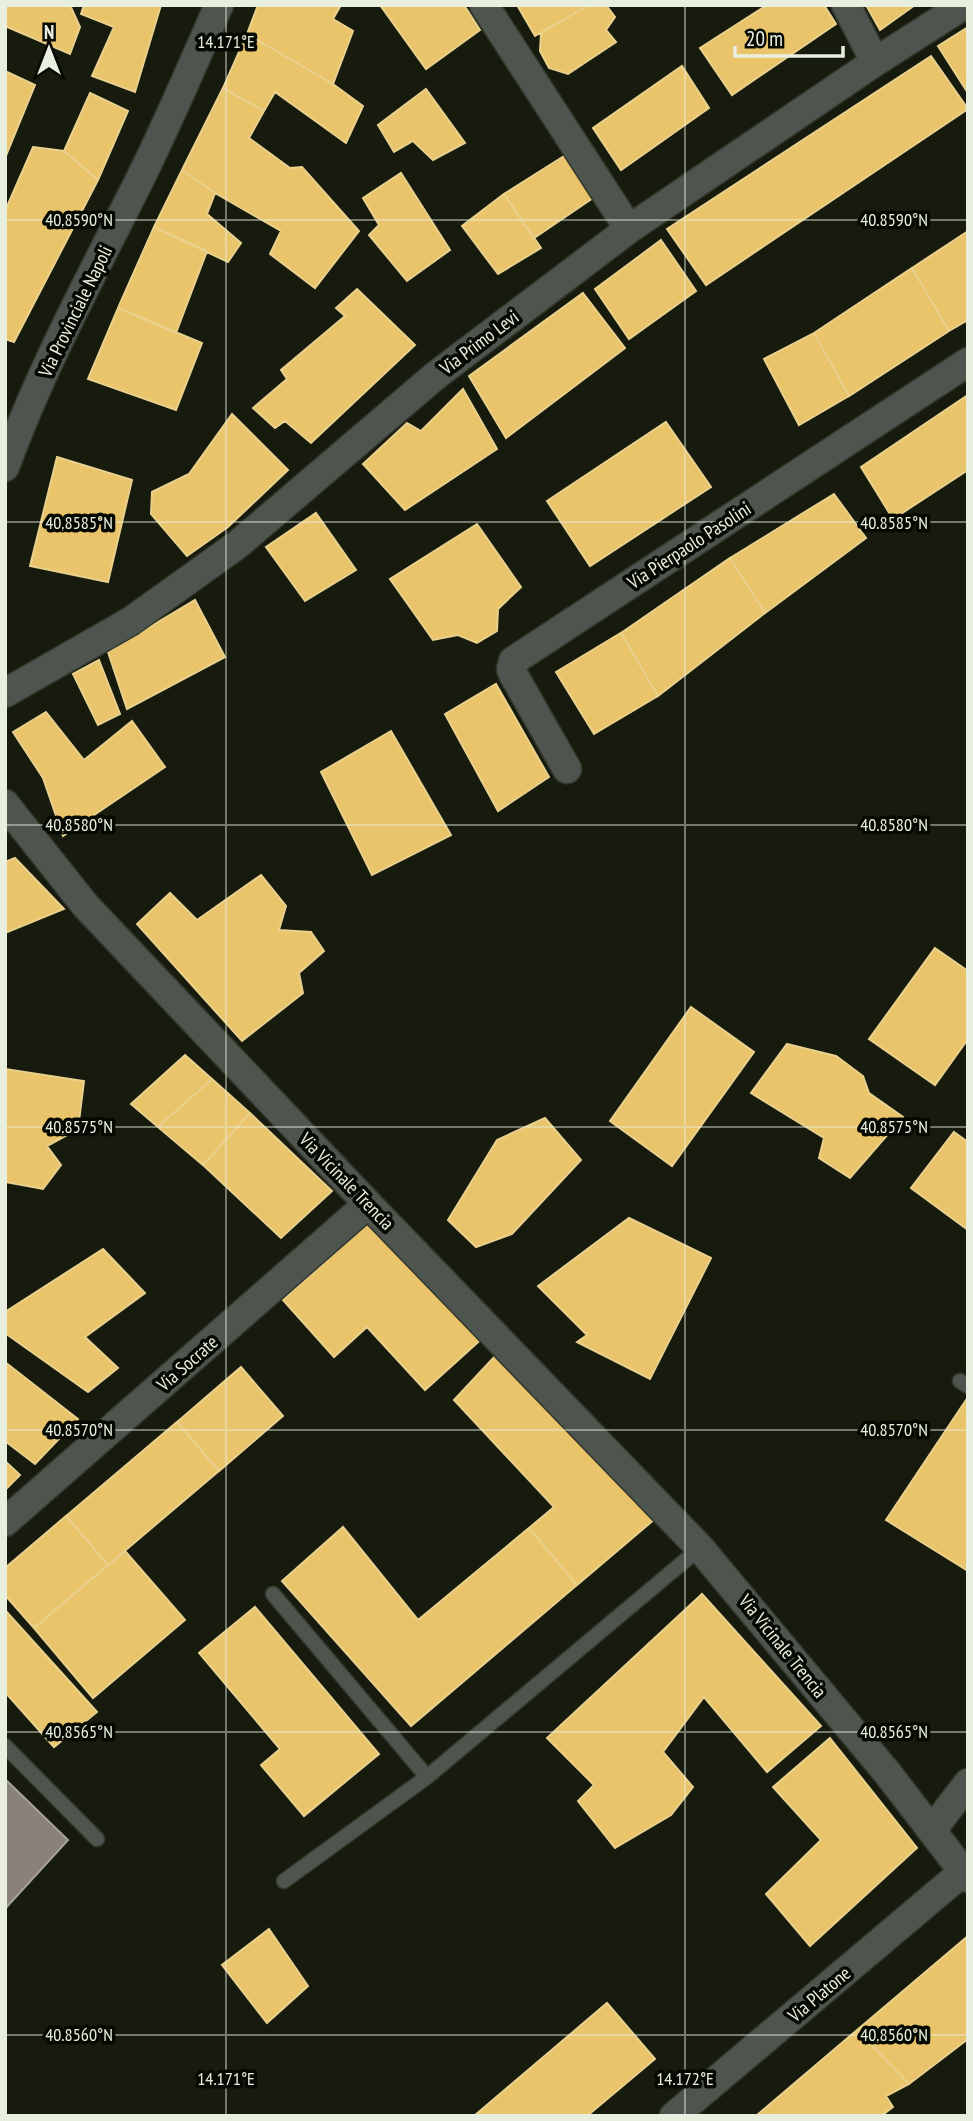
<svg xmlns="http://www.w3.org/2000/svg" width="973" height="2121" font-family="'PT Sans Narrow',sans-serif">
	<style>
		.homes { fill: #e9c46a; stroke: #e9d18d; stroke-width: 2 }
		.industry { fill: #8a817c; stroke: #a6a29a; stroke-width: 2 }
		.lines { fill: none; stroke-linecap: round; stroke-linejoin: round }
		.lane-casing { stroke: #34382c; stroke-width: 17 }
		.street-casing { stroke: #34382c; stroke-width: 31 }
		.lane { stroke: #4e544e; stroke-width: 14 }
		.street { stroke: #4e544e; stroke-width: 28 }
		.ticks { fill: none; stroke: #e9efdf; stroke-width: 2; stroke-opacity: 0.45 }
		.labels { text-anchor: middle; stroke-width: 7; stroke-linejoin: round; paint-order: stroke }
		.street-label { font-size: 19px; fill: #e9efdf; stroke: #060902 }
		.ticks-label { font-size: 18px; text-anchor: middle; fill: #e9efdf; stroke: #060902; stroke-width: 7; stroke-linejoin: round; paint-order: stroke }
	</style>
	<rect width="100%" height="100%" fill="#171b0e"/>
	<path class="homes" d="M5,5H70L80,27L70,54L5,26Z
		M84,5H161L135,92L92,76L114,27L81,14Z
		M258,5H341L333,19L353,31L333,84L247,34Z
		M380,5H464L480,30L426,69Z
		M517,5H589L535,36Z
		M589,5H606L615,17L606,30L616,42L568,74L549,68L540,51L541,33Z
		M767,5H824L836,24L732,95L700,48Z
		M866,5H915L880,30Z
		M968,27V93L938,46Z
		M247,34L333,84L363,106L346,143L275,92L264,111L223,88Z
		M931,56L968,109L706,285L667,229Z
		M682,66L709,108L621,170L593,128Z
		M5,71L35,85L5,158Z
		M223,88L264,111L249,138L290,168L302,167L359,231L315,288L270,254L281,231L215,193L182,170Z
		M426,89L465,143L433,160L413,141L394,152L378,125Z
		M90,93L128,111L98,180L64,151Z
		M33,147L64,151L98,180L14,342L5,339V211Z
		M564,156L593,198L534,238L504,194Z
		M182,170L215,193L207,214L241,243L228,262L154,227Z
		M401,173L450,250L407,281L369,235L379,225L363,198Z
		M504,194L541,248L498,274L462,226Z
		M154,227L207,251L176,333L118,308Z
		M968,231V320L949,331L912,268Z
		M661,240L696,291L629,339L595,289Z
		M912,268L949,331L849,396L814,333Z
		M357,289L415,345L311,443L285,421L275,428L253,408L287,379L281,370L345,316L336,308Z
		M583,293L625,348L506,438L469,376Z
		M118,308L202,343L176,410L88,379Z
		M814,333L849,396L799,425L764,359Z
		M463,389L497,449L405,510L363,464L407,423L421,431Z
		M968,395V470L893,519L861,467Z
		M232,414L288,470L228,527L187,556L151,514L152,492L189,474Z
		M666,422L711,487L590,566L547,501Z
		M57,457L132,480L108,582L30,566Z
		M834,494L866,538L765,613L730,558Z
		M316,513L356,570L305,601L266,547Z
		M477,524L521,587L498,609L497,631L477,643L458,635L433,640L390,579Z
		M730,558L765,613L658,696L621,633Z
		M195,600L225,657L127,709L108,652Z
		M621,633L658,696L594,734L556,672Z
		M99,660L120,714L98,725L73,674Z
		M496,684L549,777L498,811L445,714Z
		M46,712L84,760L132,721L165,767L63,836L43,778L13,732Z
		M391,731L451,835L372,875L321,772Z
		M15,858L64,909L5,933V862Z
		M261,875L286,906L279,930L311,932L324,951L299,973L303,993L242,1041L137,924L170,893L197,920Z
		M935,948L968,971V1039L935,1085L869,1039Z
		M691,1007L754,1052L672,1166L610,1121Z
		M787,1044L836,1056L863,1076L869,1093L903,1117L850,1178L819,1158L824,1138L751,1093Z
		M185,1055L212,1079L158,1127L131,1104Z
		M5,1069L84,1081L78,1129L47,1146L61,1165L43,1189L5,1182Z
		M212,1079L250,1113L203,1165L158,1127Z
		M250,1113L332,1191L281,1238L203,1165Z
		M545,1118L581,1160L512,1234L476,1247L448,1220L497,1140Z
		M954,1132L968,1142V1230L911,1188Z
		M376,1216L486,1335L425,1390L367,1327L334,1357L283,1300Z
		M629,1218L711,1258L650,1379L577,1342L587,1335L538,1286Z
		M103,1249L145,1293L85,1337L118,1368L88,1392L5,1333V1312Z
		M497,1354L656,1518L577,1585L529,1528L554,1507L454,1400Z
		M5,1362L78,1419L35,1464L5,1441Z
		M241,1367L283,1416L219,1471L177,1422Z
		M968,1397V1571L886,1520Z
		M177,1422L219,1471L108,1565L66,1516Z
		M5,1461L20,1475L5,1490Z
		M66,1516L108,1565L34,1628L5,1595V1568Z
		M343,1527L418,1620L529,1528L577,1585L411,1726L282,1581Z
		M125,1551L185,1620L93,1698L34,1628Z
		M702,1594L821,1726L767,1772L704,1697L663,1752L693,1787L671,1815L615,1848L578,1801L594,1785L547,1738Z
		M255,1607L379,1754L304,1816L261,1765L280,1749L199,1653Z
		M5,1610L97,1712L54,1747L5,1692Z
		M830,1738L917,1848L810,1946L766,1894L821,1840L773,1787Z
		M269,1929L308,1986L267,2023L222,1965Z
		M968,1936V2039L909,2084L857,2030Z
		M607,2003L655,2059L587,2116H474Z
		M857,2030L909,2084L886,2096L893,2107L881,2116H756Z"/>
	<path class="industry" d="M5,1779L68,1840L5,1909Z"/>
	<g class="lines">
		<defs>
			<path id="lane" d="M960,1381L968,1386
				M273,1594L427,1777
				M5,1746L97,1839
				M284,1881L427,1777L700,1548"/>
			<path id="street" d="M484,5L629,229
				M846,5L875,62
				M5,467C41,368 92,275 139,181C168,123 193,64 219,5
				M5,693L131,621L237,545L435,376L629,229L875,62L964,5
				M567,769L513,674L511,669L513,661L968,362
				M5,804L85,905L368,1204L700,1548L889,1775L968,1878
				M5,1522L368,1204
				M932,1830L968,1783
				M674,2116L963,1872"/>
		</defs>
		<use href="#lane" class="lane-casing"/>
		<use href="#street" class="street-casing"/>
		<use href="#lane" class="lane"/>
		<use href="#street" class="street"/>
	</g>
	<path class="ticks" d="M226,5V2116M685,5V2116M5,220H968M5,522H968M5,825H968M5,1127H968M5,1430H968M5,1732H968M5,2035H968"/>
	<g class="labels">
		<g class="street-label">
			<text transform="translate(75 311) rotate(-64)" y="7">Via Provinciale Napoli</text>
			<text transform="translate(479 342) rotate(-37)" y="7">Via Primo Levi</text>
			<text transform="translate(689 545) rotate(-33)" y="7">Via Pierpaolo Pasolini</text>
			<text transform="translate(347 1181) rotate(46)" y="7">Via Vicinale Trencia</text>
			<text transform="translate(187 1363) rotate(-41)" y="7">Via Socrate</text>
			<text transform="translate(783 1646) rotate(51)" y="7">Via Vicinale Trencia</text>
			<text transform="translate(819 1994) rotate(-40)" y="7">Via Platone</text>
		</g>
	</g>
	<g class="ticks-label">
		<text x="226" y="48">14.171°E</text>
		<text x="79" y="226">40.8590°N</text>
		<text x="894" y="226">40.8590°N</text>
		<text x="79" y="529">40.8585°N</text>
		<text x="894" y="529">40.8585°N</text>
		<text x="79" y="831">40.8580°N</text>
		<text x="894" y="831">40.8580°N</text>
		<text x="79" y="1133">40.8575°N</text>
		<text x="894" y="1133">40.8575°N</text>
		<text x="79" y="1436">40.8570°N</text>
		<text x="894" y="1436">40.8570°N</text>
		<text x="79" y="1738">40.8565°N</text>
		<text x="894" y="1738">40.8565°N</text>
		<text x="79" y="2041">40.8560°N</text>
		<text x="894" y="2041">40.8560°N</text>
		<text x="226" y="2085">14.171°E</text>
		<text x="685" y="2085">14.172°E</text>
	</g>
	<rect width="973" height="2121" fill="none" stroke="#e9efdf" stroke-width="14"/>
	<g transform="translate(49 49)" stroke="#060902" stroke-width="5" paint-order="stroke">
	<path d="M0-5L12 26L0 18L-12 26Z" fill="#e9efdf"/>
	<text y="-10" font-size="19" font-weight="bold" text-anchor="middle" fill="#e9efdf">N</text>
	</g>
	<path d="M735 46v10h108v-10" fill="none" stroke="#e9efdf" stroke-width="3.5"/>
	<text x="746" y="46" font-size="21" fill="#e9efdf" stroke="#060902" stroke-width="5" paint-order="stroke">20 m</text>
</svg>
